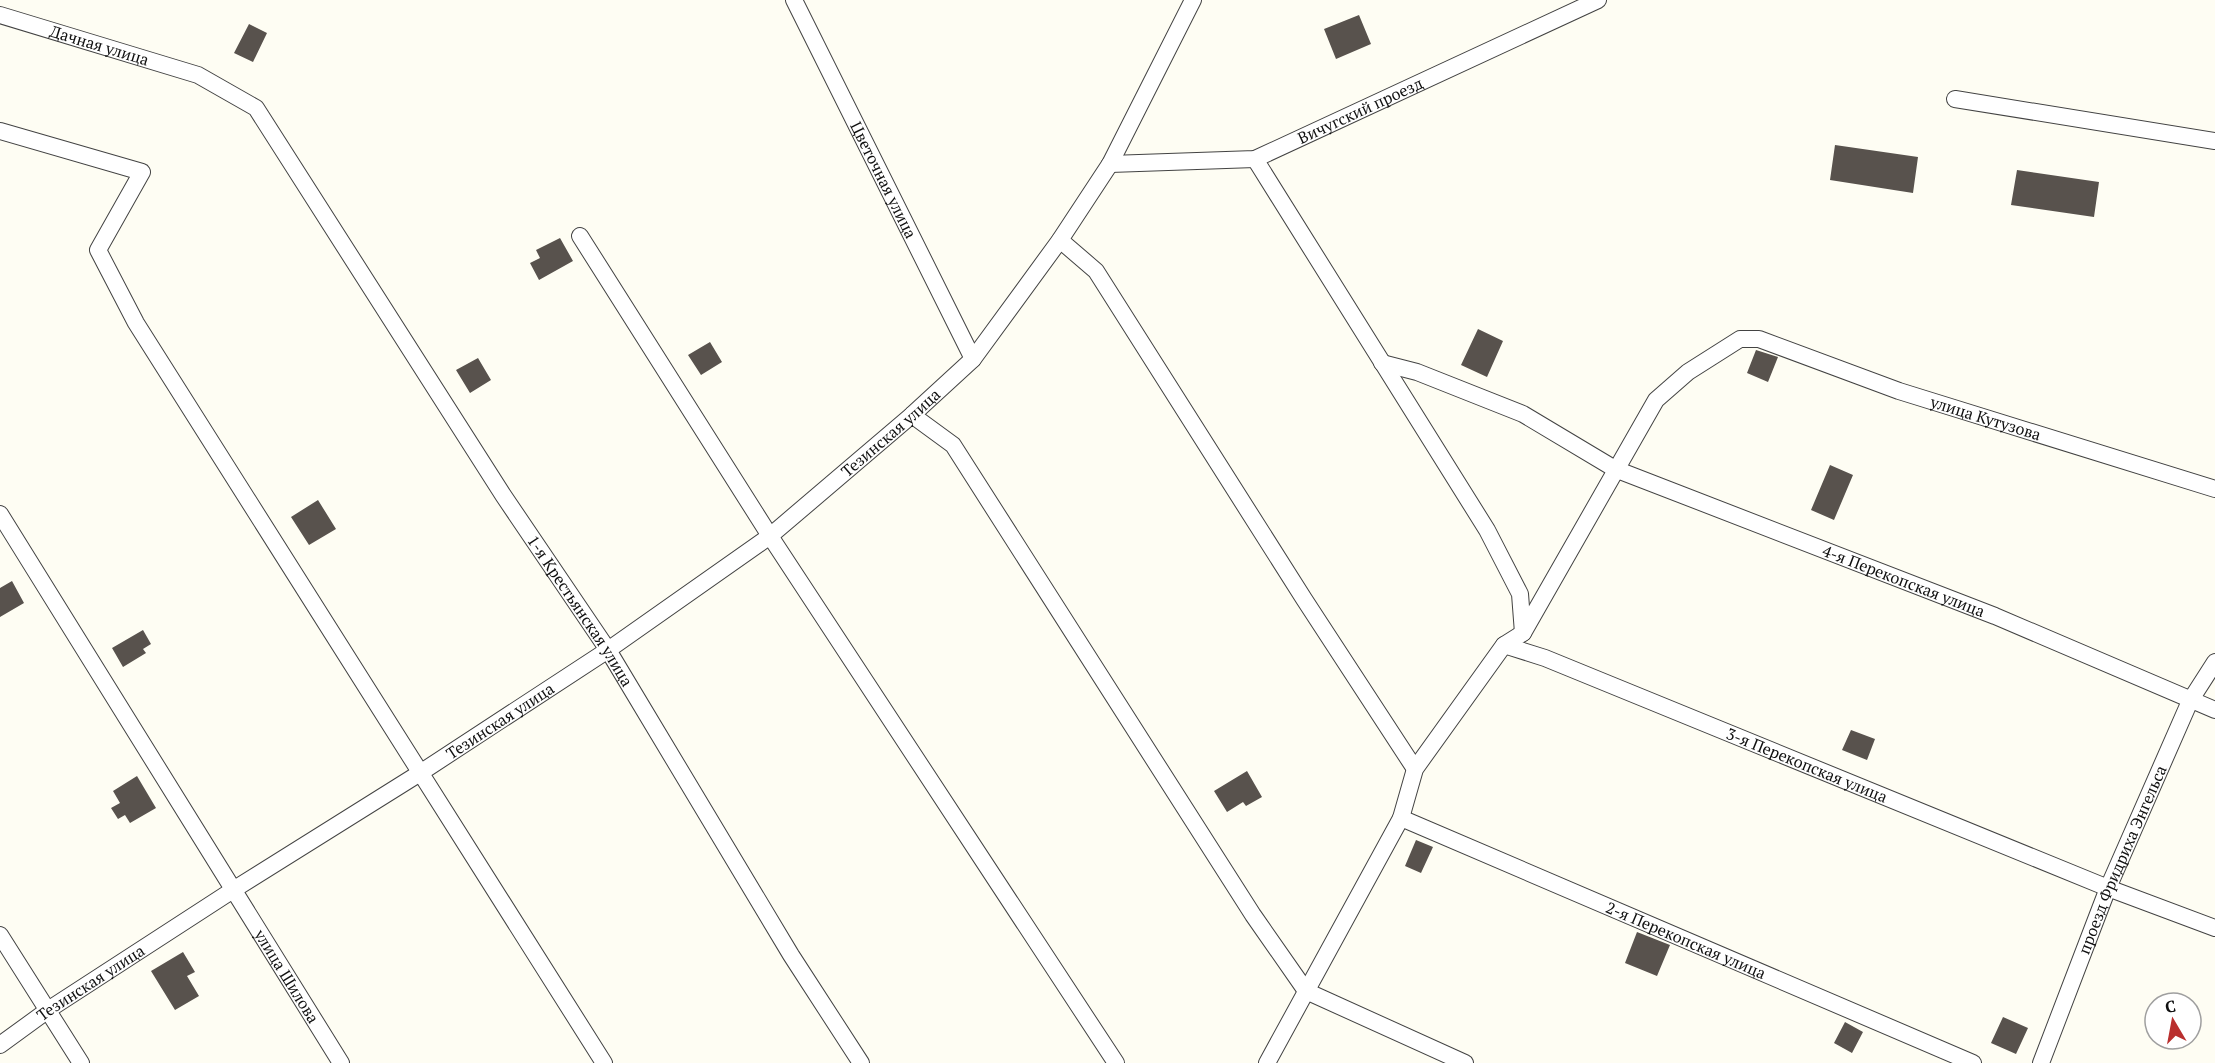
<svg xmlns="http://www.w3.org/2000/svg" width="2215" height="1063" font-family="'PT Serif',serif">
	<style>
		.building { fill: #58524d }
		.lines { fill: none; stroke-linecap: round; stroke-linejoin: round }
		.minor-casing { stroke: #434343; stroke-width: 18 }
		.minor { stroke: #fff; stroke-width: 16 }
		.labels { text-anchor: middle; stroke-width: 6; stroke-linejoin: round; paint-order: stroke }
		.street-label { font-size: 16px; fill: #101010; stroke: #fff }
	</style>
	<rect width="100%" height="100%" fill="#fefdf3"/>
	<path class="building" d="M1359,15L1371,44L1336,59L1324,29Z
		M249,24L267,33L253,62L234,53Z
		M1835,145L1918,157L1913,193L1830,180Z
		M2017,170L2099,182L2094,217L2011,205Z
		M560,238L573,261L539,280L530,263L540,258L536,250Z
		M1478,329L1503,341L1487,377L1461,365Z
		M710,342L722,362L701,375L688,355Z
		M1756,350L1778,357L1768,382L1747,373Z
		M478,358L491,380L470,393L456,370Z
		M1830,465L1853,475L1834,520L1811,510Z
		M318,500L336,529L309,545L291,517Z
		M12,581L24,603L0,617V588Z
		M143,630L151,644L143,649L146,653L123,667L112,648Z
		M1851,730L1875,739L1867,760L1842,750Z
		M1247,771L1262,797L1246,806L1243,802L1227,812L1214,791Z
		M137,776L156,808L130,823L125,815L118,819L111,808L120,803L113,791Z
		M1416,840L1433,847L1421,873L1405,866Z
		M1637,932L1670,945L1657,976L1625,963Z
		M183,952L195,972L187,976L199,996L175,1010L151,971Z
		M2003,1017L2028,1028L2016,1054L1991,1043Z
		M1845,1022L1863,1032L1852,1053L1834,1043Z"/>
	<g class="lines">
		<defs>
			<g id="minor">
				<path id="s1" d="M794,0L973,359"/>
				<path id="s2" d="M0,15L198,75L256,108L503,495L608,650L791,955L861,1063"/>
				<path d="M1955,99L2215,141"/>
				<path d="M0,131L142,172L98,250L136,323L604,1063"/>
				<path d="M1255,159L1487,530L1520,594L1523,633"/>
				<path id="s3" d="M1110,164L1255,159L1598,0"/>
				<path d="M580,236L770,536L1116,1063"/>
				<path d="M1060,240L1096,271L1304,599L1415,769"/>
				<path id="s4" d="M1382,363L1417,372L1523,414L1615,469L1995,616L2215,710"/>
				<path d="M912,415L953,445L1253,915L1306,991L1465,1063"/>
				<path id="s5" d="M0,514L341,1063"/>
				<path id="s6" d="M1504,645L1545,658L2108,888L2215,928"/>
				<path id="s7" d="M1401,818L1973,1063"/>
				<path d="M0,935L81,1063"/>
				<path id="s8" d="M0,1045L48,1010L233,890L420,773L608,650L770,536L912,415L973,359L1060,240L1110,164L1193,0"/>
				<path id="s9" d="M1267,1063L1401,818L1415,769L1504,645L1523,633L1656,400L1688,372L1740,339H1759L1899,391L2215,489"/>
				<path id="s10" d="M2041,1063L2108,888L2190,701L2215,662"/>
			</g>
		</defs>
		<use href="#minor" class="minor-casing"/>
		<use href="#minor" class="minor"/>
	</g>
	<g class="labels">
		<g class="street-label">
			<text dy="6" stroke="none"><textPath href="#s2" startOffset="104">Дачная улица</textPath></text>
			<text dy="6" stroke="none"><textPath href="#s3" startOffset="261">Вичугский проезд</textPath></text>
			<text dy="6" stroke="none"><textPath href="#s1" startOffset="201">Цветочная улица</textPath></text>
			<text dy="6" stroke="none"><textPath href="#s9" startOffset="1137">улица Кутузова</textPath></text>
			<text dy="6" stroke="none"><textPath href="#s8" startOffset="1082">Тезинская улица</textPath></text>
			<text dy="6" stroke="none"><textPath href="#s4" startOffset="567">4-я Перекопская улица</textPath></text>
			<text dy="6" stroke="none"><textPath href="#s2" startOffset="872">1-я Крестьянская улица</textPath></text>
			<text dy="6" stroke="none"><textPath href="#s8" startOffset="596">Тезинская улица</textPath></text>
			<text dy="6" stroke="none"><textPath href="#s6" startOffset="326">3-я Перекопская улица</textPath></text>
			<text dy="6" stroke="none"><textPath href="#s10" startOffset="219">проезд Фридриха Энгельса</textPath></text>
			<text dy="6" stroke="none"><textPath href="#s7" startOffset="310">2-я Перекопская улица</textPath></text>
			<text dy="6" stroke="none"><textPath href="#s5" startOffset="544">улица Шилова</textPath></text>
			<text dy="6" stroke="none"><textPath href="#s8" startOffset="110">Тезинская улица</textPath></text>
		</g>
	</g>
	<g transform="translate(2173 1021) rotate(350)"><circle r="28" fill="#ffffff" stroke="#9f9f9f" stroke-width="1.5"/>
	<path d="M0-4.5L10 22L0 15L-10 22Z" fill="#b92f2e"/>
	<text y="-9" font-size="16" font-weight="bold" text-anchor="middle" fill="#101010">С</text>
	</g>
</svg>
